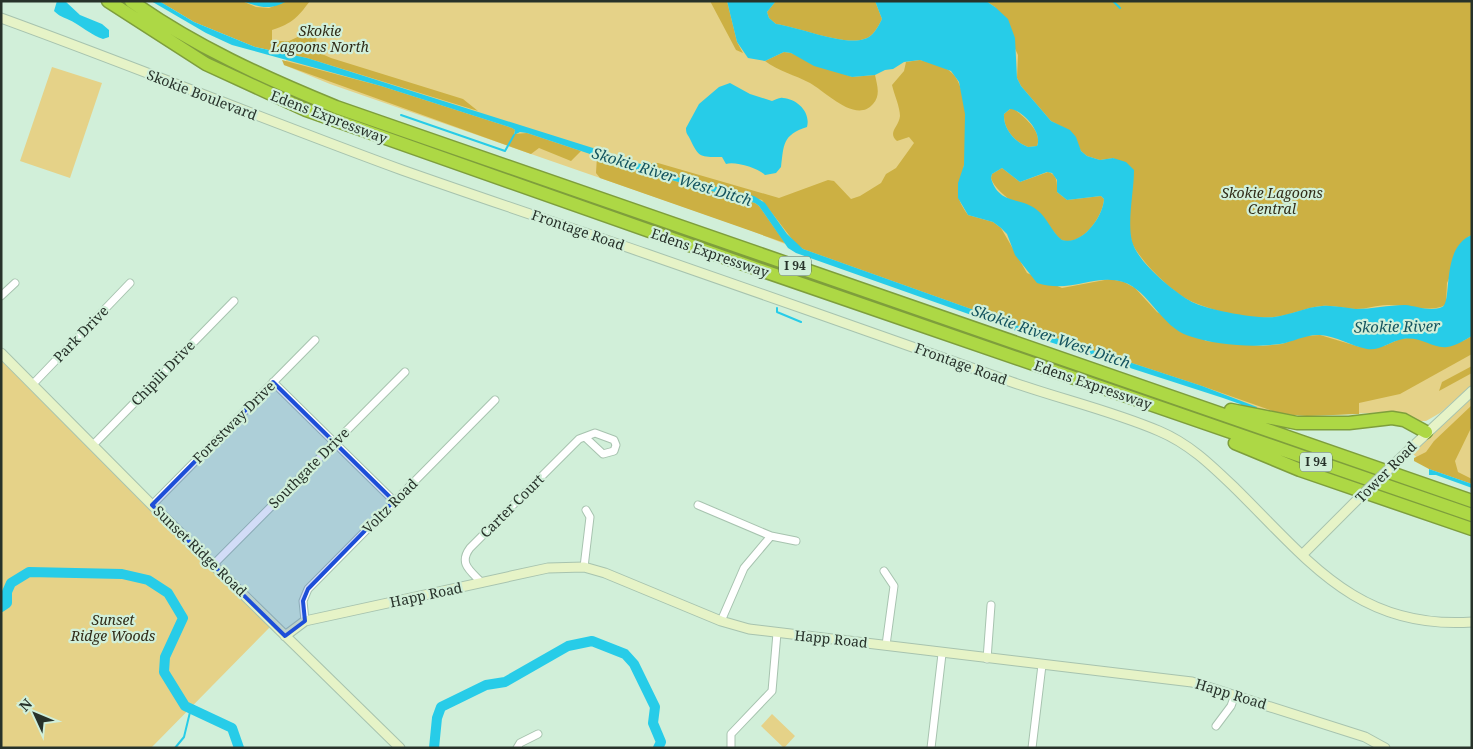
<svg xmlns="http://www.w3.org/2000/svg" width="1473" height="749" font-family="'Noto Serif',serif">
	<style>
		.green { fill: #e5d288 }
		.forest { fill: #ccb043 }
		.water { fill: #27cce8; fill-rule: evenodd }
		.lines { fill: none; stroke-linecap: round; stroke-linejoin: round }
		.stream { stroke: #27cce8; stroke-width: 2 }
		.river { stroke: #27cce8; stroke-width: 10 }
		.street-casing { stroke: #a7c3af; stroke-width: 9 }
		.secondary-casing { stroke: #a7c3af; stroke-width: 11 }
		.highway-casing { stroke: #7e9e3c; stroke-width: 15 }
		.street { stroke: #fff; stroke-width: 7 }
		.secondary { stroke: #e6f3c7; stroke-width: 9 }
		.highway { stroke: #add845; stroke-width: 12 }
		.secondary-bridge-casing { stroke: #a7c3af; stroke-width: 11; stroke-linecap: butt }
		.secondary-bridge { stroke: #e6f3c7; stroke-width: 9 }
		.marked { fill: #1d4ed8; fill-opacity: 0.2; stroke: #1d4ed8; stroke-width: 4; stroke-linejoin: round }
		.labels { text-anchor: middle; stroke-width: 4.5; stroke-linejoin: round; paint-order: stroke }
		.shield { fill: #d1efd9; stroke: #5a6b5e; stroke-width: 1 }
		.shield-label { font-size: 12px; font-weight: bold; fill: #27322a }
		.park-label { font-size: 14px; font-style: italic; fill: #302b18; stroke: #d1efd9 }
		.street-label { font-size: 14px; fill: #27322a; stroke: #d1efd9 }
		.water-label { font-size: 15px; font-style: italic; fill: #13535e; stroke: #d1efd9 }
	</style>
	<rect width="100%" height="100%" fill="#d1efd9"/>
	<path class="green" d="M155,1H1472V385L1440,413L1426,421H1417L1390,412L1307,416L1281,414L1257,408L836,264L747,229L330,84L284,65L287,58Z
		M52,67L102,83L70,178L20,161Z
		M1,360L270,627L151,748H1Z
		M1472,396V484L1429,469L1412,453Z
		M772,714L795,736L784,748L761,726Z"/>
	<path class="forest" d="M159,1H242L256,7L269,8L287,1H310C297,18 293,23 272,30V41H289L317,28L316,46L322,54L331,58L463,99L478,111L307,58L255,47L194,22Z
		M710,1H727L737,42L743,53L736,50Z
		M776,1H875L882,19C878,27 873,37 864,39C844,46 798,27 776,24L769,18L767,12Z
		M986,1H1472V235L1468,237L1447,283L1446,304C1434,314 1403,304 1387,305C1377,305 1367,309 1356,309C1345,309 1333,305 1322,306C1306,307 1290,316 1274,317C1249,320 1217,312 1195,303C1174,295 1141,262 1132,243L1114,158L1100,160L1087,156L1081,151L1070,131L1051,121L1021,86L1017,78L1018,55L995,7Z
		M784,52L791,53L852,77L875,75C877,85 881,95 873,104C856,124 826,92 810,83C795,75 778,71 765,61Z
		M282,60L381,86L512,128L515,130L514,134L527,133L581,151L571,161L539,148L531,154L284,65Z
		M920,60C930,63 944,65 952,73C969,89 968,143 964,165C960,190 951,191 968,215L993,222L1001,228L1027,273L1062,288L1110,279L1124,282L1135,288L1157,312L1206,341L1263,346L1282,344L1304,336L1320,335L1360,347L1384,346L1400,339L1415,337L1437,345L1463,341L1472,336V354L1400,394L1359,403V414L1307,416L1281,414L1202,386L1019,326L803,249L795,243L762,200L645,167L651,163H658L779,198L828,180L834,181L851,199L860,196L881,183L886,174L896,168L914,143L909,137L897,141C887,132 899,127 900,116C900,107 894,94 892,85L904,71L906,62Z
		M1010,109H1014C1024,117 1043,132 1037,146L1028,147C1015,142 1003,129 1004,114Z
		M597,156L653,175L755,203L759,206L785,243L600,178L596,173Z
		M1002,168L1020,182L1048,172C1058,175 1057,183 1057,192L1067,200L1101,196L1104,199C1103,216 1084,243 1066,241C1058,241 1055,231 1049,227C1033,215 996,195 991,178L992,174Z
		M1472,366V373L1439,391L1442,382Z
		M1472,405V426L1455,461L1458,472L1472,479V484L1429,469L1414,461V458L1426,452L1434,441Z"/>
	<path class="water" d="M57,1H65L80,15L102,24L109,30V37L103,39C92,35 85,29 75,23C67,18 61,18 54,11Z
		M151,1H159L194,22L255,47L307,58L612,154L683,179L754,196L765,203L787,234L803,249L1019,326L1202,386L1257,407L1256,410L1245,409L1240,404L1223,398L1028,335L796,253L788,248L759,206L755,203L653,175L527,133L520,132L514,135L515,130L512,128L381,86L232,45L206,33Z
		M242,1H287C270,11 259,7 242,1Z
		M727,1H776L767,12L769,18L776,24C799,27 844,46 864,39C873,37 878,27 882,19L875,1H986L995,7L1008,19L1015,38L1017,78L1021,86L1051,121L1070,130L1076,137L1081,151L1087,156L1100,160L1113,158L1126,162L1134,170C1134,191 1127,221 1132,241C1137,262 1174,292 1192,302C1208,310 1256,319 1274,317C1290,315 1306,307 1322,306C1333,305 1345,308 1356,309C1372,309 1388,305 1405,305C1417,306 1430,312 1442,307C1453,303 1440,247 1472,235V336C1465,340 1455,346 1447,347C1433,349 1421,336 1403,339C1391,341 1380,351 1367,349C1351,346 1336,336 1320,335C1306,334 1293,342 1280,344C1252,348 1216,345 1189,336C1161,327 1149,290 1123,282C1095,273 1071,294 1037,283L1015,255L1007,234L1001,228L993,222L968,215L958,198V183L964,165L965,114L959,82L951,71L920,60L904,62L893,69L885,70L875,75L852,77L814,66L791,53L784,52L765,61L748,58L737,42ZM1010,109C1023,110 1043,133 1037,146L1028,147C1015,142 1003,129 1004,114ZM1002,168L1020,182L1047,172L1052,173L1057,180V192L1067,200L1101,196L1104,199C1103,217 1082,246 1062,240C1051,232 1048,218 1037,210C1021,196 999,206 991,178L992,174Z
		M730,83L750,94L772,101C776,100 779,97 783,98C797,99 811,112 807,127C782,135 784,145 781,167L776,173L765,175C758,168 735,161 726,164L722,157C700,157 699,158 690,139C688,134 686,135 686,128L699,104L719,87Z
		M1429,469L1472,484V488L1436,475H1429Z"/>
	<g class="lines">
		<path class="stream" d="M1113,1L1120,8
			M401,115L505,151L514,135
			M777,308V312L801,322
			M175,748L184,737L191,708"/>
		<path class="river" d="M1,607L7,603V592L11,583L29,572L122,574L148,580L168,593L183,618L165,657L164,672L185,706L232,728L239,748
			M434,748L437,718L441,707L486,685L505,682L568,646L592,641L625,654L634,664L655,707L653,723L661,742L658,748"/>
		<defs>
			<path id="street" d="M1,296L15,283
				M273,382L394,501
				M33,384L130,283
				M93,445L234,301
				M152,505L315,340
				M698,505L771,536L796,541
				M214,564L405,372
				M584,567L590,517L586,510
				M884,571L894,586L886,645
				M482,583C471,571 458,564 470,548L579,439L595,433L614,440L616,445L614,451L603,454L586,438
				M305,621L303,601L308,589L495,400
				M721,621L744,568L771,536
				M987,659L991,605
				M1216,726L1231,706L1235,695
				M517,748L520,743L538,734
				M731,748V734L772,691L777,633
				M931,748L942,654
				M1032,748L1042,665"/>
			<path id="secondary" d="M1,18C136,67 268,121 402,170C484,199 566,226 647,254C767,296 886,337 1006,380C1056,398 1110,410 1159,431C1190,444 1212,466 1236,489C1309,561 1358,630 1472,622
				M1,353L152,505L400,748
				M1394,464L1472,391
				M1302,555L1359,498
				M285,636L305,621L548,568L584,567L605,573L721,621L749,629L1192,682L1365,737L1385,748"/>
			<path id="highway" d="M108,1L206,64L306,110L752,267L1472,515
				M131,1C194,46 265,78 336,107L1472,501
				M1231,410L1297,423H1349L1392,418L1404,420L1426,432
				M1235,443L1300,470L1472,529"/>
		</defs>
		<use href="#street" class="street-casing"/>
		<use href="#secondary" class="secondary-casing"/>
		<use href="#highway" class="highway-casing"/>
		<use href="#street" class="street"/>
		<use href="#secondary" class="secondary"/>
		<use href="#highway" class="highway"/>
		<defs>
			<path id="secondary-bridge" d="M1359,498L1394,464"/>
		</defs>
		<use href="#secondary-bridge" class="secondary-bridge-casing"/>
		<use href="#secondary-bridge" class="secondary-bridge"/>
	</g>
	<path class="marked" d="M273,382L394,501L308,589L303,601L305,621L285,636L152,505Z"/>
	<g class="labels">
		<g class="shield">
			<rect x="779" y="256.5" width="32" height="19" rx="4"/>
			<rect x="1300" y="452.5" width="32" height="19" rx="4"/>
		</g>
		<g class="shield-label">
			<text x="795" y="270">I 94</text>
			<text x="1316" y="466">I 94</text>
		</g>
		<g class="park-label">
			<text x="320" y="36">Skokie<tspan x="320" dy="16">Lagoons North</tspan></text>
			<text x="1272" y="198">Skokie Lagoons<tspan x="1272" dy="16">Central</tspan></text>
			<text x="113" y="625">Sunset<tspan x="113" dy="16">Ridge Woods</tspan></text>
		</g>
		<g class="street-label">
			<text transform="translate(202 95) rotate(21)" y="5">Skokie Boulevard</text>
			<text transform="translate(329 117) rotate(21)" y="5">Edens Expressway</text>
			<text transform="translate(578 230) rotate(19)" y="5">Frontage Road</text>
			<text transform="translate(710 253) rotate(19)" y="5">Edens Expressway</text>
			<text transform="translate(81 334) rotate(-46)" y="5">Park Drive</text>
			<text transform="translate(961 364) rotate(20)" y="5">Frontage Road</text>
			<text transform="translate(163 373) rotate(-46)" y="5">Chipili Drive</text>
			<text transform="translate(1093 385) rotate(19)" y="5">Edens Expressway</text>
			<text transform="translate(234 422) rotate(-45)" y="5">Forestway Drive</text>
			<text transform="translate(309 468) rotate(-45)" y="5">Southgate Drive</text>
			<text transform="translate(1386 472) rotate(-45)" y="5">Tower Road</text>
			<text transform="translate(390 506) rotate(-45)" y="5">Voltz Road</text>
			<text transform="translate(512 506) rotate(-45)" y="5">Carter Court</text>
			<text transform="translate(200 551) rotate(44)" y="5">Sunset Ridge Road</text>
			<text transform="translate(426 595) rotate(-12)" y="5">Happ Road</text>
			<text transform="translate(831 639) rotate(6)" y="5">Happ Road</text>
			<text transform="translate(1231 694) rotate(17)" y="5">Happ Road</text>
		</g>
		<g class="water-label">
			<text transform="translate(672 177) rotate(17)" y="5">Skokie River West Ditch</text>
			<text transform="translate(1397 327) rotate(-1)" y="5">Skokie River</text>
			<text transform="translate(1051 337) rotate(19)" y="5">Skokie River West Ditch</text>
		</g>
	</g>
	<rect width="1473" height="749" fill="none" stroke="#27322a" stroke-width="5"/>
	<g transform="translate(35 714) rotate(314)" stroke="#d1efd9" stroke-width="4" paint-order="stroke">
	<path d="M0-4L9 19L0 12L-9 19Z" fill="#27322a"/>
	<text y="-8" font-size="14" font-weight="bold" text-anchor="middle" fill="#27322a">N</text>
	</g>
</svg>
